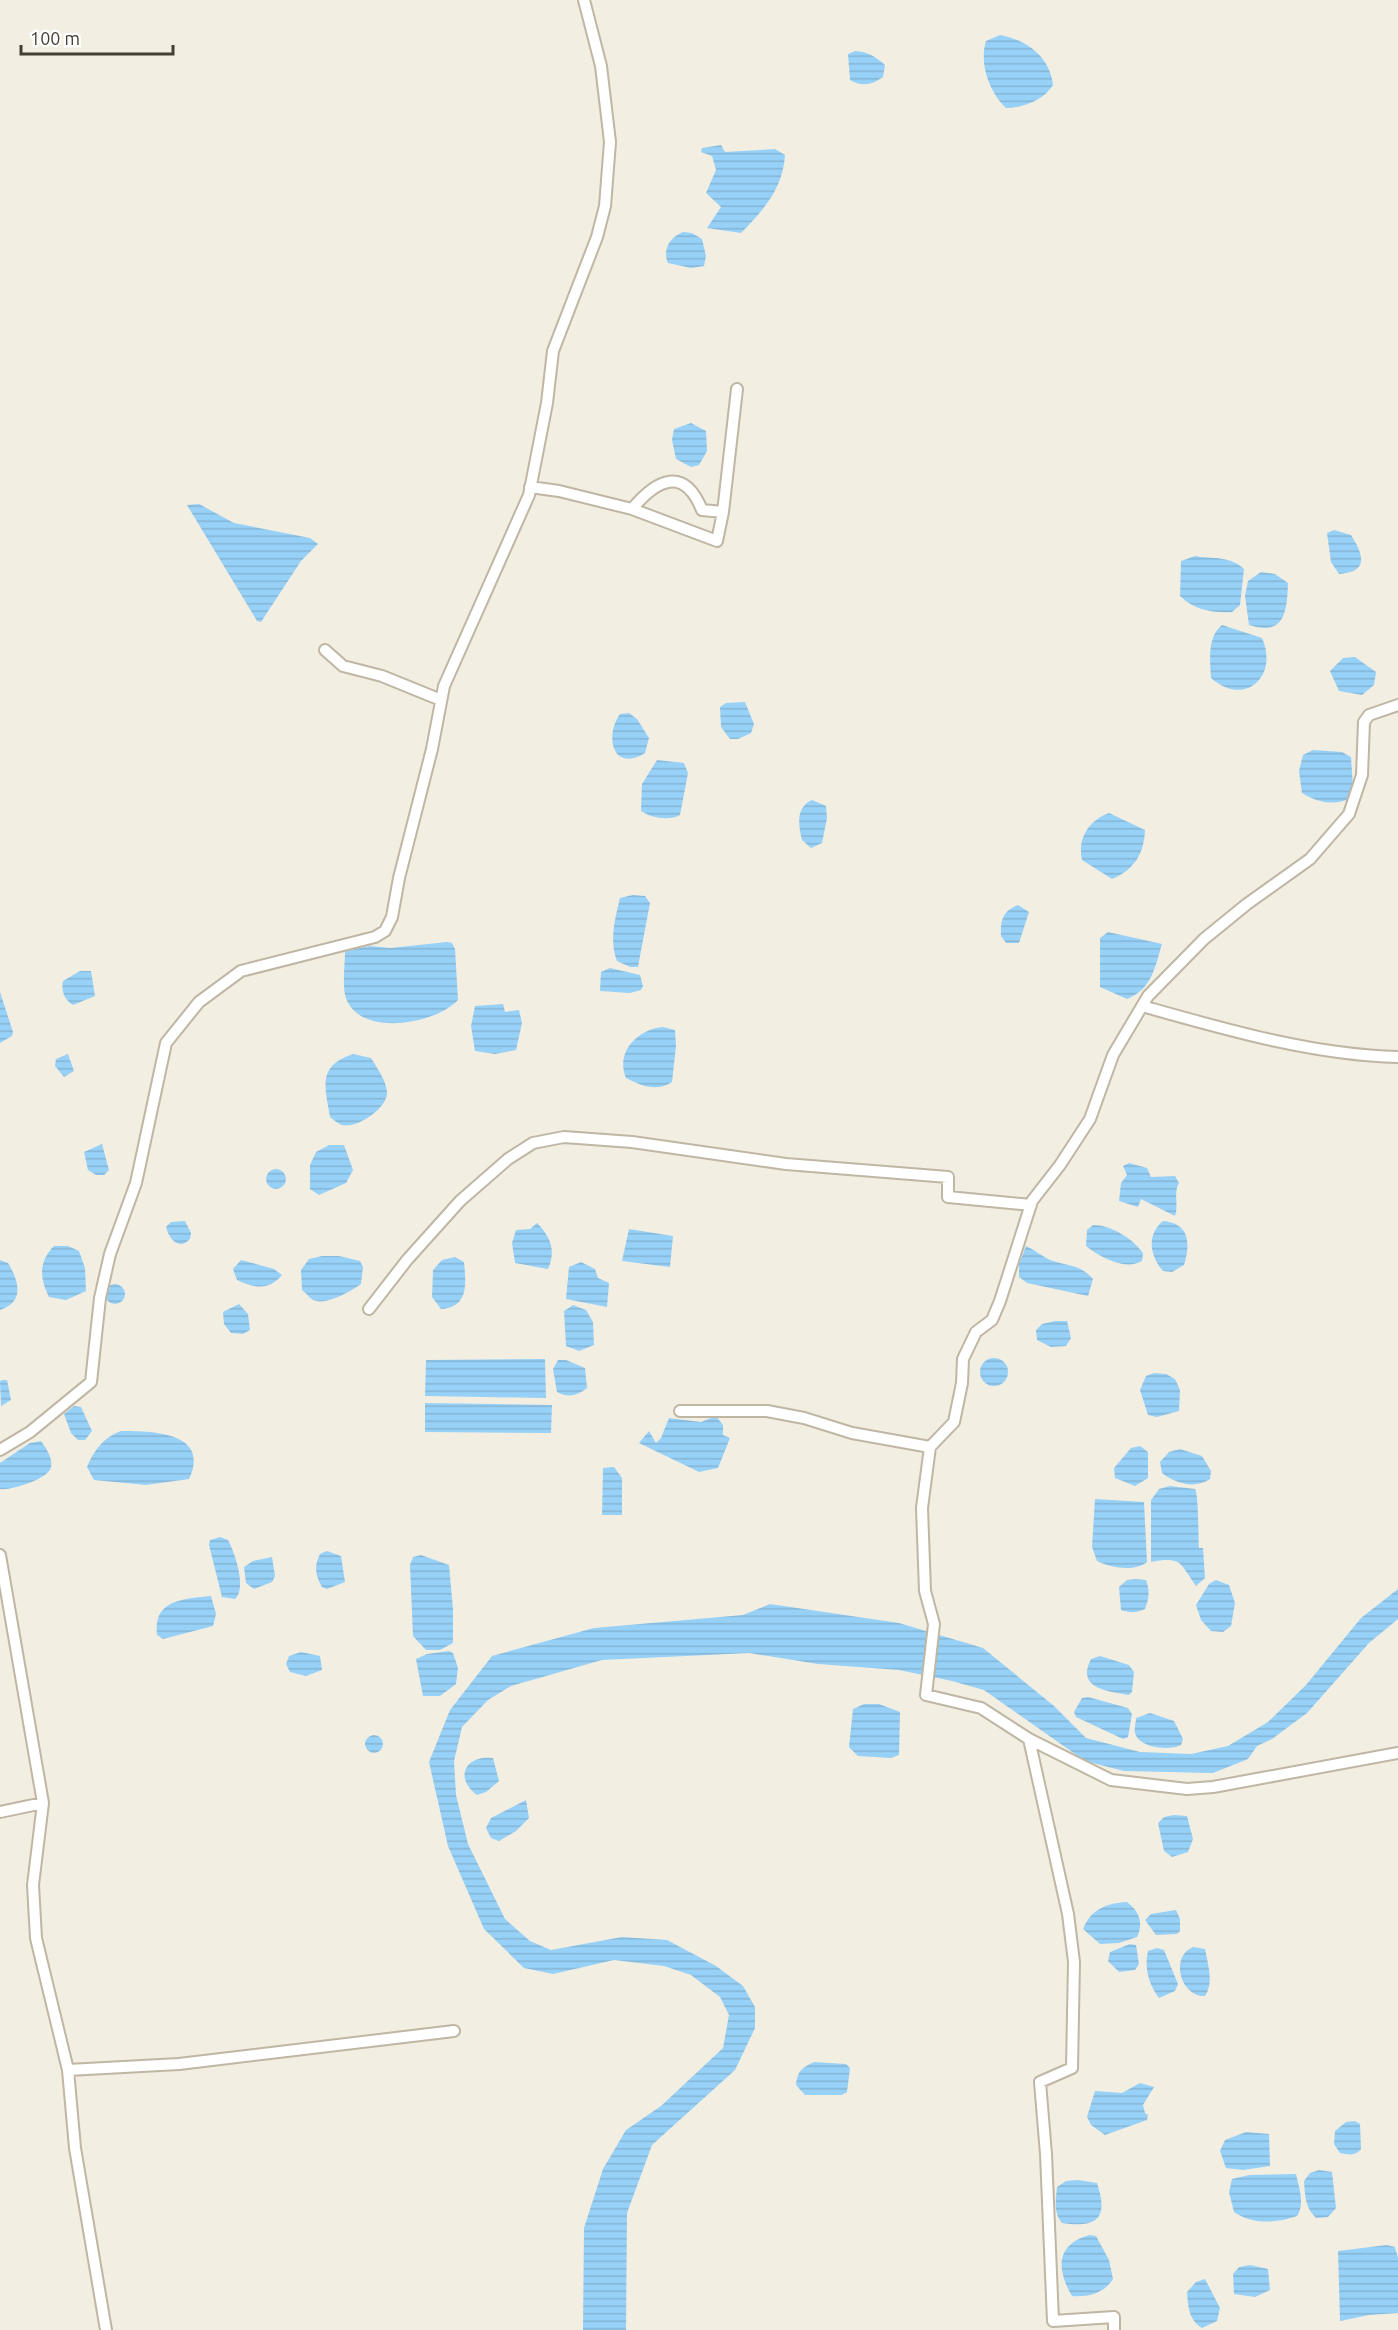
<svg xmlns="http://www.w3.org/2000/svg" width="1398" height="2330" font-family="Ubuntu,sans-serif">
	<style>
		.water { fill: url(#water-rules) }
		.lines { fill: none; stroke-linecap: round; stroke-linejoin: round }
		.minor-casing { stroke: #bfb6a4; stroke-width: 14 }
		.minor { stroke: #fff; stroke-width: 10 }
	</style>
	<defs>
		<pattern id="water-rules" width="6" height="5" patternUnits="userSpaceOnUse" patternTransform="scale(1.5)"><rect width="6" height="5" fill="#97d1f7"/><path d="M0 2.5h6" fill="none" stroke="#84b4d4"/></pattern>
	</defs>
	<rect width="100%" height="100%" fill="#f3eee2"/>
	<path class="water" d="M1000,35C1027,40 1050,57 1053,85C1044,100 1023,108 1006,108C989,92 979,63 986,41Z
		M855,51C868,52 875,56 885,65L883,77C872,85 862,87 850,80L848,54Z
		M721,145L725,152L775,149L785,155C783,188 764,210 741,233L707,228L721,207L706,193L716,170L712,156L701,152L702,148Z
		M683,232L692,233L702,239L706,256L704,266L691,268L668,263C662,250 670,237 683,232Z
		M691,423L706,431L707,451L699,465L691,467L676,459L672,440L674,429Z
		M199,504L234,523L310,538L318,544L301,561L261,622L257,621L187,505Z
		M1334,530L1351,535C1363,554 1370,572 1339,574L1331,562L1327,533Z
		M1195,556C1213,559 1231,556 1244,569L1240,605L1232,612C1212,613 1194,610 1180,596L1181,561Z
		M1261,572L1275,574L1288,583C1287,611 1285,637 1249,625L1245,596L1248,581Z
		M1222,625L1262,638C1279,676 1245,708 1211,678C1210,660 1207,637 1222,625Z
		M1355,657L1376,672L1374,685L1362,695L1339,691L1330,671L1343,658Z
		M745,702L754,724L751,733L738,739H730L721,727L720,707L726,703Z
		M629,713L637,719L649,738L645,753C613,773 604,737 620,714Z
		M1313,750L1342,752L1351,757L1353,788L1349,799C1333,806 1316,802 1302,793L1299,771L1303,755Z
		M657,760L684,763L688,773L680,815C669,821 651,818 641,811L642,784Z
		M812,800L826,806L827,818L822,843L811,848L802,840C798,824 796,807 812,800Z
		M1109,813L1145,830C1144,854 1134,870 1112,879L1082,860C1077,839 1089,820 1109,813Z
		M633,895L645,896L650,903L638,967H630L617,961C609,941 615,919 620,898Z
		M1018,905L1029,912L1019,943H1006L1001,936C1000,921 1003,910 1018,905Z
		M1108,932L1162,944C1155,967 1152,989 1127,999L1100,987V938Z
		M447,942L452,943L455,949L458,1000C436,1024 360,1038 346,998C342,988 345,963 345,951L370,946L390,948Z
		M610,968L640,975L643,986L641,990L630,993L600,991L601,972Z
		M80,971H91L95,996L73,1005C64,999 61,991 63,981Z
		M0,992L13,1032L12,1036L0,1043Z
		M503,1004L505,1012L519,1010L522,1023L516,1050L495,1054L475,1051L471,1026L475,1006Z
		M663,1027L675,1030L676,1046L672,1082C657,1092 641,1086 626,1078C615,1052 638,1029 663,1027Z
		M68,1054L74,1071L64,1077L55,1066L56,1059Z
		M353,1054L371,1058C377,1068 386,1080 387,1092C388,1108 357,1129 342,1125C338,1124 333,1119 330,1117C325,1086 317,1066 353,1054Z
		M102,1144L109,1170L104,1175H96L88,1170L84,1152Z
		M329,1145H344L353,1170L346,1183L319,1195L310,1189V1165L316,1152Z
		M1129,1163L1147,1168L1151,1177L1175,1176L1179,1183C1173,1193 1179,1205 1175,1216L1141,1199L1138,1207L1119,1201L1121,1183L1127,1175L1123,1166Z
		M266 1179a10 10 0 1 1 20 0a10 10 0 1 1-20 0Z
		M185,1221L191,1233L190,1239C179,1251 169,1239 166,1227L171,1222Z
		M1163,1221C1189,1223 1191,1243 1184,1265L1172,1272L1163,1271C1150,1256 1146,1235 1163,1221Z
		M537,1223C551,1237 556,1251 548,1269L515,1263L512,1243L516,1230L530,1229Z
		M1093,1225C1111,1225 1132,1238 1143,1253L1142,1261C1125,1271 1100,1257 1086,1246L1087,1230Z
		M629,1229L673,1236L670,1267L622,1261Z
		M54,1246H68L79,1251L85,1268L86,1291L66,1300L49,1297C39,1278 39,1261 54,1246Z
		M1026,1246C1035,1250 1044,1258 1053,1261C1069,1266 1081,1265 1093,1279L1088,1296L1027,1283L1019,1277V1264Z
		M322,1256H339L360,1261L363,1267L361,1284C351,1291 326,1306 313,1300C310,1298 305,1292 302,1290L301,1270L309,1259Z
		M455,1257L464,1262C466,1284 469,1307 441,1309L432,1297L433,1270L442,1260Z
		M0,1260L8,1263C19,1281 25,1302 0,1310Z
		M241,1260L274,1269L282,1275C269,1291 254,1288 237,1280L233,1269Z
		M581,1262L595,1269L598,1278L609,1283L607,1307L566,1299L569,1267Z
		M105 1294a10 10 0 1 1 20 0a10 10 0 1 1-20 0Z
		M239,1304L248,1314L250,1330L243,1334L231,1333L224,1324L223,1312Z
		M573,1305L586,1310L593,1322L594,1345L579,1351L566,1346L564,1311Z
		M1055,1321H1067L1071,1338L1066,1346L1051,1347L1037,1340L1036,1330L1042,1324Z
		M980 1372a14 14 0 1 1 28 0a14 14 0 1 1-28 0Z
		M545,1359L546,1398L425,1396L426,1360Z
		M558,1360H566L585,1368L587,1388C577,1396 568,1398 557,1392L553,1369Z
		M1154,1373L1166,1374L1175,1379L1180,1390L1179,1411L1157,1417L1148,1415L1140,1390L1146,1376Z
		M3,1380H7L11,1400L1,1406L0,1381Z
		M425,1403L552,1405L551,1433L425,1432Z
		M74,1406L81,1407L92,1431L85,1440H78L71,1433L64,1414Z
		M716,1416L723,1425V1435L730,1438L718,1468L699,1472L639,1443L649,1431L656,1443L661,1438L669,1418L701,1422Z
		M121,1431C152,1431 211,1432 189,1479L146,1485L94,1480L87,1467C94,1450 104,1437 121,1431Z
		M41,1441C46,1448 53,1458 51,1467C49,1479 10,1491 0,1489V1463L30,1443Z
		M1140,1446L1148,1452V1478L1135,1486L1115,1478L1114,1468L1131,1448Z
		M1180,1449L1202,1456L1211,1471L1210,1479C1195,1489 1176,1484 1162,1473L1160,1462L1169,1452Z
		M614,1467L622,1478V1515H602L603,1468Z
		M1170,1486L1195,1489C1199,1496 1198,1536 1199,1548H1203L1205,1578L1196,1586C1180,1564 1183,1556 1151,1562V1500L1159,1489Z
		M1095,1499L1144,1502L1147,1562C1135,1572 1111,1568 1097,1561L1092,1547Z
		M220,1537L228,1540C235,1553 247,1588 235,1599L222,1597L209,1545L210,1540Z
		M327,1551L341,1556L345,1582L327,1589L322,1587C315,1575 314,1566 320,1554Z
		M421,1555L449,1565L453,1609V1643L440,1650H426L413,1636L410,1565L413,1557Z
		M272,1557L275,1576L272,1582L254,1589L246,1583L244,1567L253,1561Z
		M1135,1579L1146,1580C1150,1590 1149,1599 1145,1609C1136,1613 1130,1613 1121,1610L1119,1587L1127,1580Z
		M1216,1580L1229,1585L1235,1603L1231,1626L1223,1632L1211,1631L1201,1620L1196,1605L1209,1584Z
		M1398,1589V1619L1369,1643L1307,1713L1272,1739L1257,1746L1248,1759L1213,1773L1124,1771L1085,1761L984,1690L952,1681L899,1670L818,1664L749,1653L602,1660L511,1686L488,1700L462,1727L454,1761L456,1795L468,1844L505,1919L530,1941L551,1950L622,1937L667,1940L716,1966L743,1986L755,2007V2028L735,2070L652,2145L627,2213L626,2330H583L584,2228L603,2169L626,2130L661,2106L723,2048L729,2015L720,1997L691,1975L664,1966L614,1960L553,1974L524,1968L484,1929L448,1846L429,1762L450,1710L492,1656L594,1628L743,1615L770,1604L899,1623L983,1648L1054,1706L1086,1738L1140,1752L1191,1754L1228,1746L1268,1722L1306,1685L1361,1618Z
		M211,1596L216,1614L213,1626L163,1639L157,1635C153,1600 182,1599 211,1596Z
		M449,1651L453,1653L458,1668L456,1684L440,1696H423L416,1659L427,1654Z
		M301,1652L320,1656L322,1670L306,1676L290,1672L286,1664L289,1656Z
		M1100,1656L1129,1665L1134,1672L1132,1692L1129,1695C1106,1691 1076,1688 1091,1659Z
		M1088,1697L1128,1708L1132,1714L1128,1737L1123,1739L1076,1717L1074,1712L1082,1698Z
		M864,1704H879L900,1712L899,1755L891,1758L858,1756L849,1747L853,1709Z
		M1150,1713L1174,1721L1183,1739L1181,1745C1169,1751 1139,1748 1135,1733C1134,1729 1136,1722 1136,1718Z
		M365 1744a9 9 0 1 1 18 0a9 9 0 1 1-18 0Z
		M493,1758L499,1781L486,1792L477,1795C454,1778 465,1755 493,1758Z
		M526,1800L529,1818L516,1831L499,1841L491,1838L486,1828L491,1818Z
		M1174,1815L1187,1816L1193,1839L1188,1852L1172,1857L1164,1851L1158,1823L1164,1817Z
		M1127,1902C1139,1911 1144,1923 1137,1937L1119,1943L1100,1944L1083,1929C1091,1909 1107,1903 1127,1902Z
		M1176,1910L1180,1919V1931L1177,1934L1156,1935L1145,1920L1151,1914Z
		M1130,1944L1136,1945L1139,1964L1135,1970L1119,1972L1108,1961L1110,1952Z
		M1193,1947L1205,1949C1208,1965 1214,1982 1205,1996C1181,1997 1169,1957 1193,1947Z
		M1157,1948L1164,1950L1178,1984L1175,1991L1159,1998C1149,1984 1144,1969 1148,1951Z
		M814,2062L846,2064L850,2068L847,2092L842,2095H805L796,2085C797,2072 802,2067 814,2062Z
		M1140,2083L1154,2087L1143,2105L1145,2113L1148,2115L1147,2120L1105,2135L1091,2125L1087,2117L1095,2091L1122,2093Z
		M1355,2121L1360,2124L1361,2149C1356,2156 1348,2155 1340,2153L1334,2144L1335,2131L1346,2122Z
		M1246,2132L1269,2134L1270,2166L1243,2170L1226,2168L1220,2151L1225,2140Z
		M1319,2170L1332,2172L1336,2208L1328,2217L1316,2218C1305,2208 1305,2195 1304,2181L1310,2173Z
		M1296,2174C1299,2187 1305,2204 1297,2216C1277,2223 1252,2225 1234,2212L1229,2192L1232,2179L1249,2175Z
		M1078,2180L1097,2183C1109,2219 1097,2228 1062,2223C1053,2212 1056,2200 1057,2187L1066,2181Z
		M1090,2235L1096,2236L1109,2260L1113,2279C1103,2294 1089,2297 1072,2296C1056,2269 1056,2244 1090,2235Z
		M1387,2245L1395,2247L1398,2258V2313L1369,2315L1340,2321L1338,2251Z
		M1250,2265L1268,2269L1270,2290L1255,2297L1234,2294L1233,2274L1239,2267Z
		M1205,2279L1220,2308L1217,2321L1202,2328C1189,2320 1188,2307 1187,2292L1196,2282Z"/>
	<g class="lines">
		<defs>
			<path id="minor" d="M530,487L559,491L632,509C657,479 684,466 702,510L723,512L737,389
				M632,509L717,541L723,512
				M325,650L343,666L382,676L441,700
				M1142,1006C1224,1029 1312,1055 1398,1057
				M369,1309L407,1260L460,1201L508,1159L533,1143L564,1137L632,1142L786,1164L948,1177V1197L1031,1205
				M680,1411H767L804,1418L852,1433L930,1447
				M0,1450L30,1432L91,1382L100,1298L110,1254L136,1183L166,1043L199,1002L241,971L375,937L385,931L392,917L399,878L432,749L444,686L529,495L547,403L553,351L597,237L605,206L610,142L601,66L584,0
				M0,1555L43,1803L0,1812
				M1029,1739L1111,1780L1187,1789L1213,1787L1398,1753
				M43,1803L33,1885L36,1938L68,2070L75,2148L106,2330
				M68,2070L179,2064L454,2031
				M1114,2330V2317L1053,2321L1046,2154L1040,2082L1072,2068L1074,1962L1068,1914L1029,1739L981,1708L926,1695L934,1624L925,1591L922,1508L930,1447L954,1422L962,1383L963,1359L976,1332L992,1320L1000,1301L1032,1201L1060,1165L1090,1119L1113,1055L1148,996L1204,939L1247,904L1310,859L1349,814L1362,775L1364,722L1369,715L1398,705"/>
		</defs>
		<use href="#minor" class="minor-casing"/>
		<use href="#minor" class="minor"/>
	</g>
	<path d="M21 45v9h152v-9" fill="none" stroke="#453e32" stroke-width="3"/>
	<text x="30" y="45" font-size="18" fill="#453e32" stroke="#ffffff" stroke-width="4.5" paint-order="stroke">100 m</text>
</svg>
